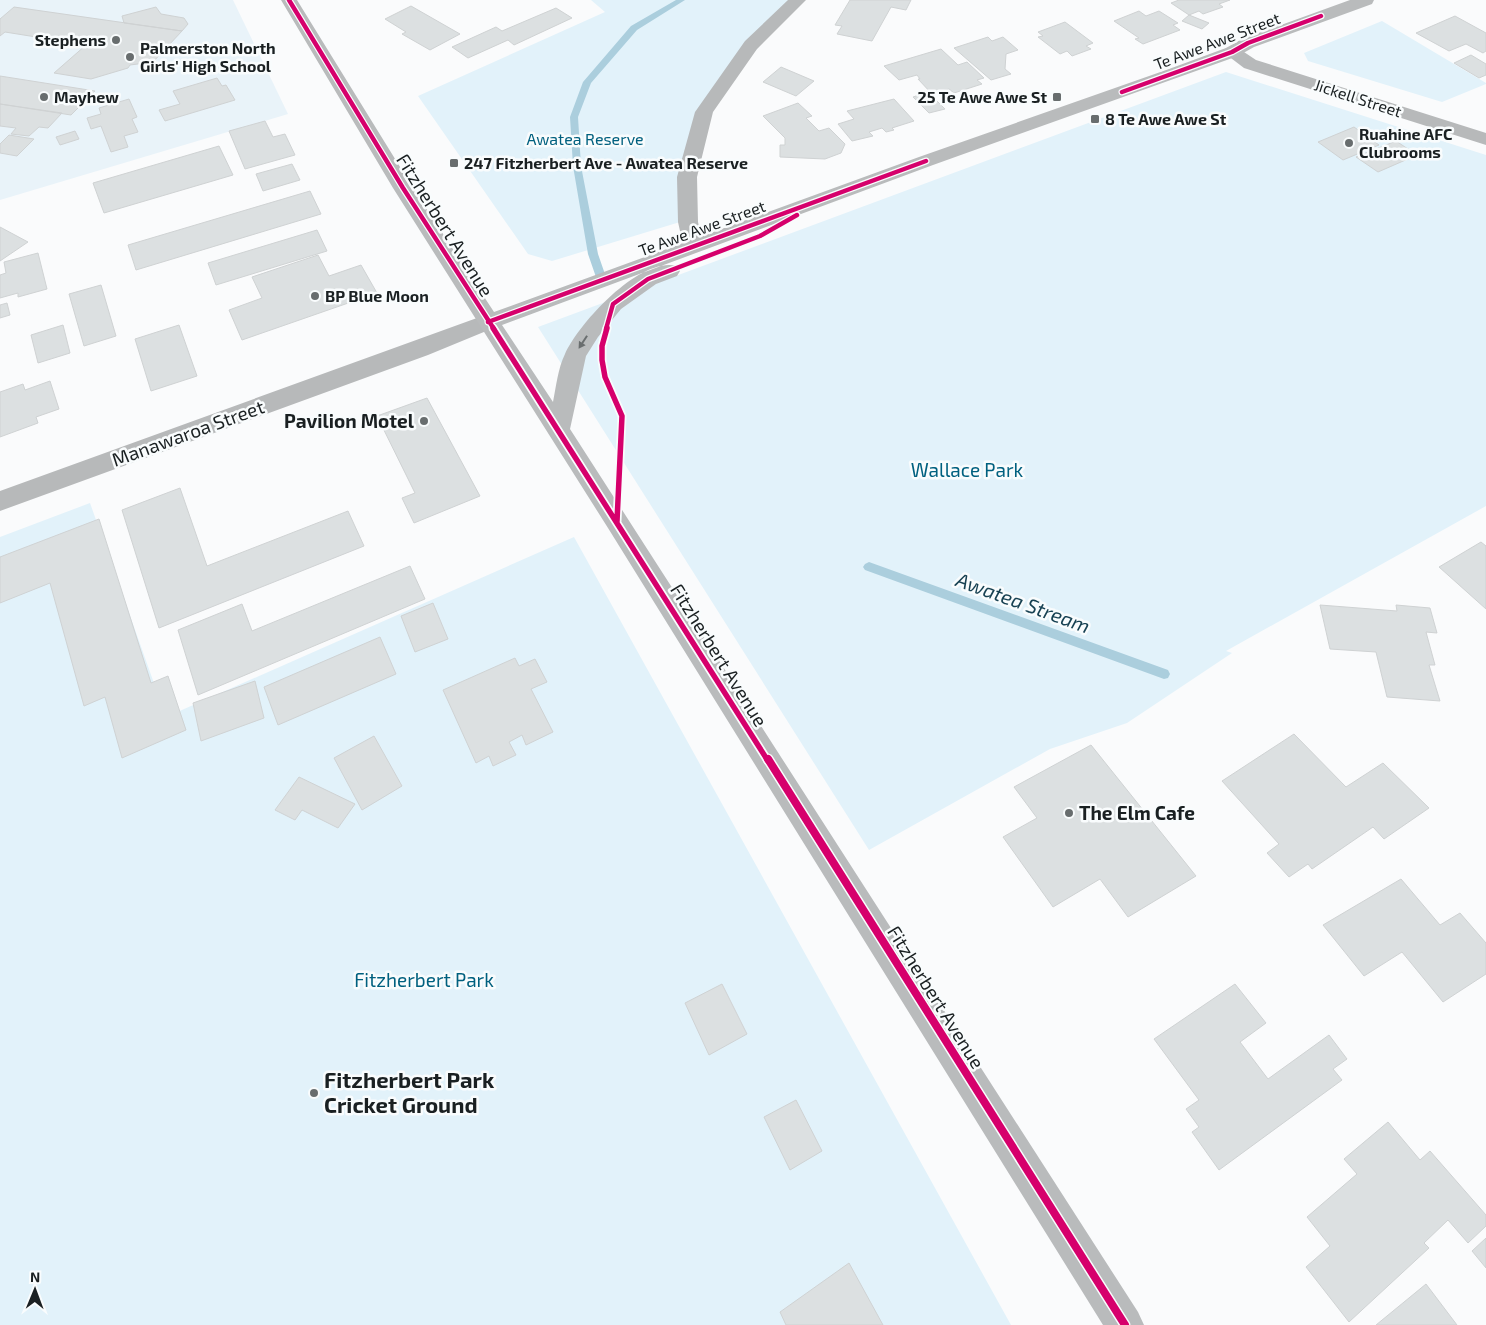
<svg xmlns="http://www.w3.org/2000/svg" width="1486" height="1325" font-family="'Exo 2',sans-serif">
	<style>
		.built { fill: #e9f3f9 }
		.green { fill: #e2f2fa }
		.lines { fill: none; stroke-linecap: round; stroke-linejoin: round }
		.stream { fill: #abcedd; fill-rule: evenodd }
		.building { fill: #dce0e1; stroke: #cfd2d3 }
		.minor { fill: #b7b9ba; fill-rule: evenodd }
		.major { fill: #b9bbbc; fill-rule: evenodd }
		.cycleway-far2-casing { stroke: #f9fcfd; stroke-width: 7 }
		.cycleway-far1-casing { stroke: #f9fcfd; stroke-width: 9 }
		.cycleway-casing { stroke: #f9fcfd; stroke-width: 11 }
		.cycleway-far2 { stroke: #d6006c; stroke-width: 4.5 }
		.cycleway-far1 { stroke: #d6006c; stroke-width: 5.5 }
		.cycleway { stroke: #d6006c; stroke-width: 8 }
		.oneway { fill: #6a6e6f }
		.poi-dot { fill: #686d6e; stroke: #f9fcfd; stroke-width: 2 }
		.labels { text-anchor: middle; stroke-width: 5; stroke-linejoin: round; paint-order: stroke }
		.far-poi-label { font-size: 16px; font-weight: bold; fill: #1a2022; stroke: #f9fcfd; text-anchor: start }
		.far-street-label { font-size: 16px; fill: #1a2022; stroke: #f9fcfd }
		.far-park-label { font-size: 16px; fill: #00607f; stroke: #f9fcfd }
		.street-label { font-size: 19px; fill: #1a2022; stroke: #f9fcfd }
		.poi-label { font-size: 19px; font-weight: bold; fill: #1a2022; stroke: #f9fcfd; text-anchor: end }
		.park-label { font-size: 19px; fill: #00607f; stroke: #f9fcfd }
		.water-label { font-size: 20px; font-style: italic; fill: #184253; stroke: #f9fcfd }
		.near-poi-label { font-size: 22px; font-weight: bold; fill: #1a2022; stroke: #f9fcfd; text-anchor: start }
	</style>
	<rect width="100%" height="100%" fill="#fafbfc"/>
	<path class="built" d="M0,0H233L288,114L0,200Z"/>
	<path class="green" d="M591,0H798L704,112L680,222L552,261L528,254L418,96L605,12Z
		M1382,21L1486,83V84L1442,102L1308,61L1304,53Z
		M1226,72L1486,155V506L1226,651L1232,653L1127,723L1050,749L869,850L538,327Z
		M90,503L166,717L574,537L1011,1325H0V537Z"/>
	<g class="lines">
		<path class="stream" d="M676,0H685L637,30L591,83L578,117L581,166L598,254L607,280L602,283L597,280L588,254L573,166L570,117L583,82L631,26Z
			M869,562L1168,670L1170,674L1168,678L1164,679L865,570L863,567L865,564Z"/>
	</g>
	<path class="building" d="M850,0H911L906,10L891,7L872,41L837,34L842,26L835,25Z
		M1179,0H1230L1219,4L1223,7L1203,14L1199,11L1189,15L1171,3Z
		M411,6L460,34L430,50L402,34L406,32L385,19Z
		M14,7L182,31L153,62L130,65L128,68L91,79L54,73L86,45L5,32L0,36V19Z
		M156,7L161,14L184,18L188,24L182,31L124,23L122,16Z
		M556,8L572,18L514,45L508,40L468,58L452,47L496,27L502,31Z
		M1139,11L1146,16L1159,11L1178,23L1173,25L1180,30L1143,44L1135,39L1139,38L1114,21Z
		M1189,15L1209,23L1202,29L1182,21Z
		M1455,16L1486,33V51L1483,53L1466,44L1449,51L1416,33Z
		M1065,22L1093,43L1086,46L1091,49L1072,56L1067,51L1060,54L1038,37L1043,36L1038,32Z
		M988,37L992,41L1003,37L1018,50L1006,54L1005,69L1011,74L991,80L954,48Z
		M941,49L958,65L967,62L984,78L977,80L982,84L954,93L949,89L932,94L918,79H920L917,75L899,80L884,66Z
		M1471,55L1486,64V75L1479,78L1454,63Z
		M781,67L814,81L796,96L763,82Z
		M0,76L95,91L71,115L0,104Z
		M217,78L222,86L226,85L235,100L165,121L159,110L180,104L173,91Z
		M928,92L945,109L929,113L913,97Z
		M129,99L137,117L132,119L138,132L124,136L128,147L111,152L101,126L91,129L87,118L101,114L99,108Z
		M894,99L914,121L892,128L894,130L886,132L882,128L869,132L873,136L852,141L838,124L854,119L847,111Z
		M798,103L812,116L806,118L819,131L829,128L845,144L841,153L825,159L780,157V145H785V138L763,116Z
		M0,104L62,113L48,128L39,127L29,136L11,134L16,128L0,126Z
		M265,121L273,137L285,134L295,155L245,169L229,131Z
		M1354,127L1379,145L1343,160L1318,142Z
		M75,131L79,139L60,145L56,137Z
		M9,135L34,139L17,156L0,153V144Z
		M1396,141L1417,155L1378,172L1356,157Z
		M219,146L233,175L104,213L93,183Z
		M292,164L300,180L263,191L256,174Z
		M310,191L321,214L136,270L128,245Z
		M0,227L28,242L0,261Z
		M317,230L327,251L216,285L208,263Z
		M38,253L47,289L18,297V293L0,298V275L6,273L4,262Z
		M318,255L329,276L361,265L377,293L242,340L229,310L262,298L252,277Z
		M101,285L116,336L84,346L69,294Z
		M7,303L10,315L0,318V305Z
		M63,325L70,353L38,363L31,335Z
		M179,325L197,376L151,391L135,339Z
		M50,381L59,409L36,417L38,423L0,437V392L23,384L25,390Z
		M427,398L480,496L414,523L402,498L415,493L377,416Z
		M180,488L207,566L348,511L364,546L159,628L122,510Z
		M99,519L151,683L168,676L186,730L122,758L105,697L84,706L50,583L0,603V557Z
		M1481,542L1486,546V609L1439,567Z
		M410,566L425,599L198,695L178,630L242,604L252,631Z
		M433,603L448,639L415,652L401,616Z
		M1320,605L1397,611L1396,605L1430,608L1437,633L1426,632L1435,665H1429L1440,701L1387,697L1376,652L1330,649Z
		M380,637L396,674L278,725L264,687Z
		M515,658L519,666L535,659L547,682L531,689L553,732L526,745L522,735L509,742L516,755L493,766L489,756L476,763L443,690Z
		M255,681L264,718L201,741L193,703Z
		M1294,734L1346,787L1383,763L1429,808L1384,839L1373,827L1312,869L1308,864L1289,877L1267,853L1279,844L1222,781Z
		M374,736L402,786L362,810L334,758Z
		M1091,745L1196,876L1128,917L1100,879L1053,907L1003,837L1037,818L1014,787Z
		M299,777L355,804L338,828L302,810L295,820L275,810Z
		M1401,879L1440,925L1460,913L1486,943V974L1443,1002L1402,952L1364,976L1323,925Z
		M722,984L747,1034L709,1055L685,1003Z
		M1235,984L1266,1023L1240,1042L1268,1079L1329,1035L1347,1059L1333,1069L1342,1080L1219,1170L1192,1132L1199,1127L1186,1109L1199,1100L1154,1039Z
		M796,1100L822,1151L790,1170L764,1117Z
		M1388,1122L1420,1160L1430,1151L1486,1215V1226L1468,1243L1448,1220L1424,1243L1429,1248L1349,1322L1306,1267L1330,1246L1307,1217L1357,1174L1344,1159Z
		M1486,1238V1268L1472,1251Z
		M849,1263L883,1325H786L780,1312Z
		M1426,1284L1457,1325H1376Z"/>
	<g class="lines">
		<path class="minor" d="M788,0H806L757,49L713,112L697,177L698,222L700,231L708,244L705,249L698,251L691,249L680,231L678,222L677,177L695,112L745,41Z
			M1232,47L1238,48L1256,60L1486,133V145L1244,68L1223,52L1226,48Z
			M488,314L496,317L499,322L496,327L428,355L0,511V491Z"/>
		<path class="major" d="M281,0H297L413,188L494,312L919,157L1169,69L1226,48L1242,39L1350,0H1374L1372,4L1254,47L1238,56L933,165L502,325L553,402C556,387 558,368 565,354C579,323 640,256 677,266L680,271L677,276L656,284L621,309L598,337L586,356L570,429L1138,1312L1144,1325H1103L608,528L393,188Z"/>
		<defs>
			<path id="cycleway-far2" d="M289,0L403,188L494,329
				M1122,92L1232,52L1248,43L1321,16
				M488,322L926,161
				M606,329L613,304L648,279L760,236L797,215"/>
			<path id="cycleway-far1" d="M493,328L768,761
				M607,328L602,346V360L605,377L622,416L617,521"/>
			<path id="cycleway" d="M768,759L1125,1325"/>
		</defs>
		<use href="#cycleway-far2" class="cycleway-far2-casing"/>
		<use href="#cycleway-far1" class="cycleway-far1-casing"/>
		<use href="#cycleway" class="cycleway-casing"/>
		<use href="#cycleway-far2" class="cycleway-far2"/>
		<use href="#cycleway-far1" class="cycleway-far1"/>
		<use href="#cycleway" class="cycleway"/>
	</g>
	<defs><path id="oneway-solid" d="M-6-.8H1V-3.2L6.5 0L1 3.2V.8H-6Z" transform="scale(1.25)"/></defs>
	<use class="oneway" href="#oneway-solid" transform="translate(583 342) rotate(123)"/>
	<g class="poi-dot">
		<circle cx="116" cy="40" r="5"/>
		<circle cx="130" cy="57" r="5"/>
		<circle cx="44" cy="97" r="5"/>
		<rect x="1052" y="92" width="10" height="10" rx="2.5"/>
		<rect x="1090" y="114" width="10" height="10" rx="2.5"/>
		<circle cx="1349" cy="143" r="5"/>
		<rect x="449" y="158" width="10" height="10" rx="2.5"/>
		<circle cx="315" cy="296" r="5"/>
		<circle cx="424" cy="421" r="5"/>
		<circle cx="1069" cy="813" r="5"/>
		<circle cx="314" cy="1093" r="5"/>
	</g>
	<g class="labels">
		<g class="far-poi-label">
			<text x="106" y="46" text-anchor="end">Stephens</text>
			<text x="140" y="54">Palmerston North<tspan x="140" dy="18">Girls' High School</tspan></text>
			<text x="54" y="103">Mayhew</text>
			<text x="1047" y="103" text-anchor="end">25 Te Awe Awe St</text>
			<text x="1105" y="125">8 Te Awe Awe St</text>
			<text x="1359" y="140">Ruahine AFC<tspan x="1359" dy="18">Clubrooms</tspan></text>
			<text x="464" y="169">247 Fitzherbert Ave - Awatea Reserve</text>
			<text x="325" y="302">BP Blue Moon</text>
		</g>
		<g class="far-street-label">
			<text transform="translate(1217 41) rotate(-21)" y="6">Te Awe Awe Street</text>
			<text transform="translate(1358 98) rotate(18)" y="6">Jickell Street</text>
			<text transform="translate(702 228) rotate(-20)" y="6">Te Awe Awe Street</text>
		</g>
		<g class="far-park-label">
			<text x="585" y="145">Awatea Reserve</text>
		</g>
		<g class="street-label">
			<text transform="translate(445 225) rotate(58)" y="7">Fitzherbert Avenue</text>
			<text transform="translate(188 433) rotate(-20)" y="7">Manawaroa Street</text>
			<text transform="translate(719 655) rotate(58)" y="7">Fitzherbert Avenue</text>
			<text transform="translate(936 997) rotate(58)" y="7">Fitzherbert Avenue</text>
		</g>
		<g class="poi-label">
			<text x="414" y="428">Pavilion Motel</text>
			<text x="1079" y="820" text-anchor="start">The Elm Cafe</text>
		</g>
		<g class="park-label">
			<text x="967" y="477">Wallace Park</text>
			<text x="424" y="987">Fitzherbert Park</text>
		</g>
		<g class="water-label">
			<text transform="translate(1023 603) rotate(20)" y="7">Awatea Stream</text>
		</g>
		<g class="near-poi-label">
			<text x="324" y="1088">Fitzherbert Park<tspan x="324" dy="25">Cricket Ground</tspan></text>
		</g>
	</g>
	<g transform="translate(35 1290) rotate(1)" stroke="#f9fcfd" stroke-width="4" paint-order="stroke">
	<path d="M0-4L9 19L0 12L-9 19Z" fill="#1a2022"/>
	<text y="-8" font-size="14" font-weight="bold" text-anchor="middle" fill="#1a2022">N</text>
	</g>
</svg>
